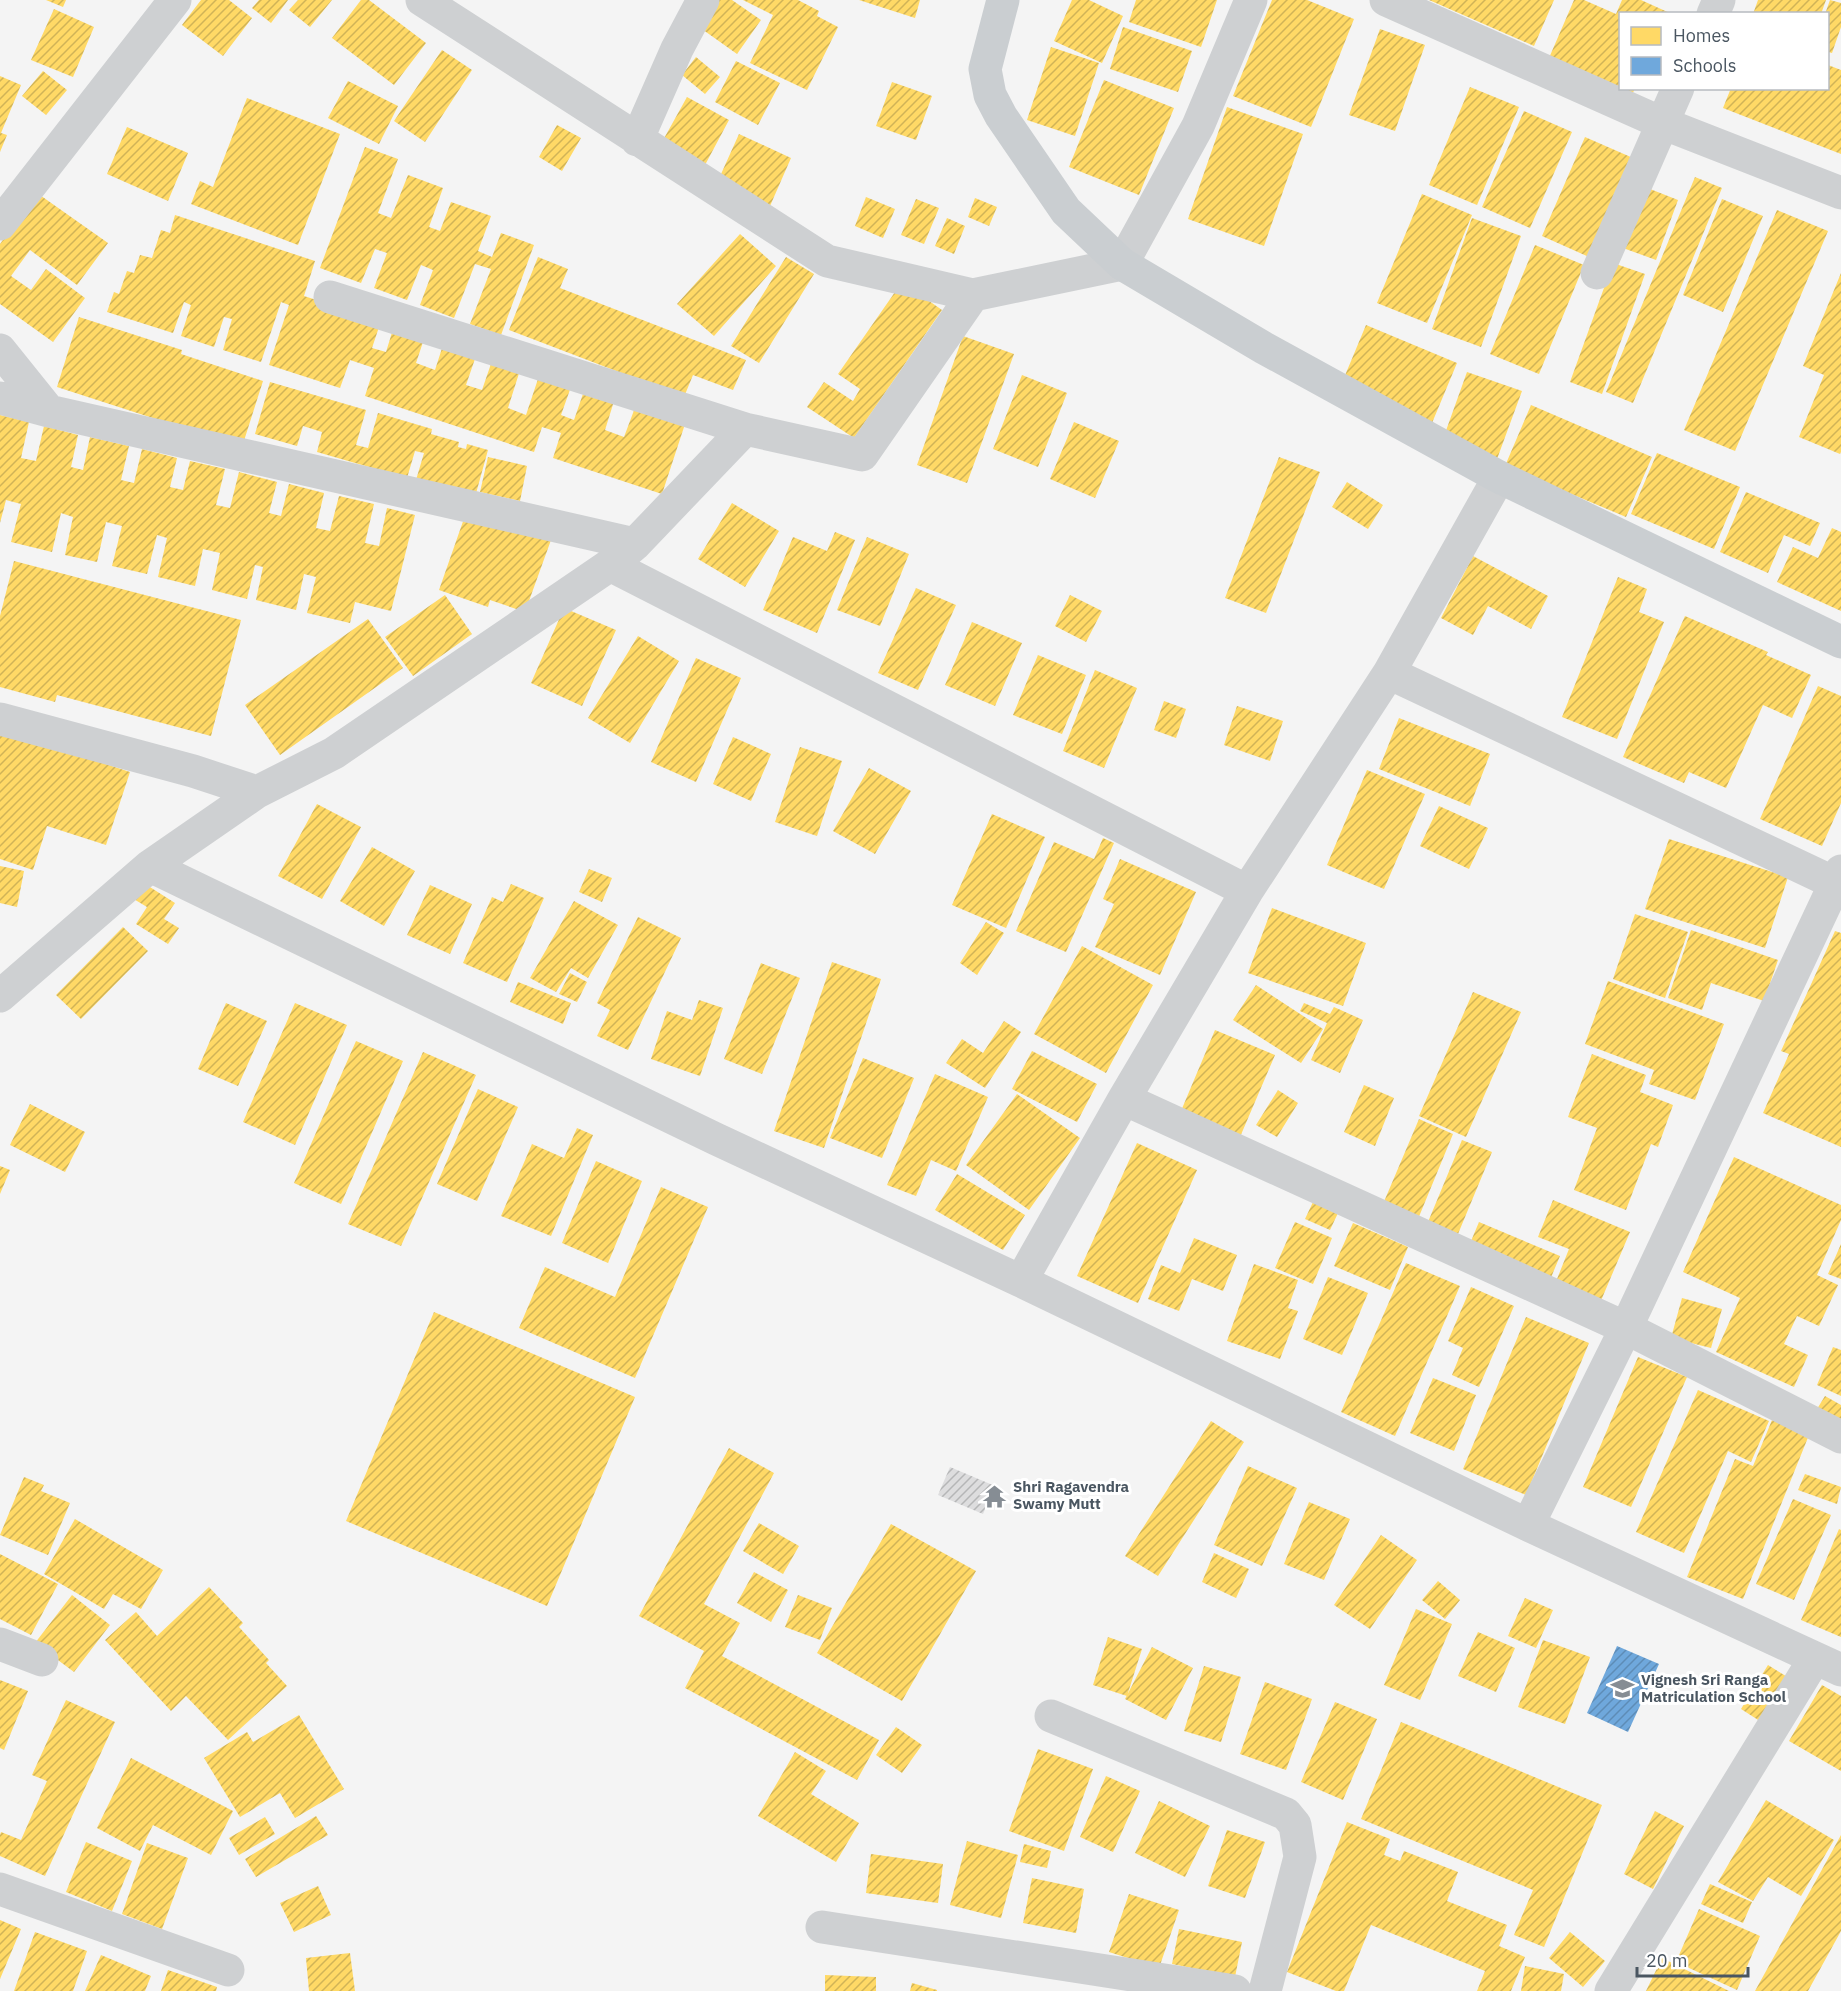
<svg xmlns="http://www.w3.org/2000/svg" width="1841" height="1991" font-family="'IBM Plex Sans',sans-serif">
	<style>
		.homes { fill: url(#homes-hatch) }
		.schools { fill: url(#schools-hatch) }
		.building { fill: url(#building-hatch) }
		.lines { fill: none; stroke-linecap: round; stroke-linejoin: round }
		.minor { stroke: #ced0d2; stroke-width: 33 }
		.major { stroke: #caced1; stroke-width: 33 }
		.labels { text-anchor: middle; stroke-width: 6; stroke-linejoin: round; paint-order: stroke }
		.poi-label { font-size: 15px; font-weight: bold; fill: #4a5661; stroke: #fff; text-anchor: start }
	</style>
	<defs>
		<pattern id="homes-hatch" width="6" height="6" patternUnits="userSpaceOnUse" patternTransform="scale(1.5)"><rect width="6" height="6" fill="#ffd966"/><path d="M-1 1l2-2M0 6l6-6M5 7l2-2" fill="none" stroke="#d0b357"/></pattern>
		<pattern id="schools-hatch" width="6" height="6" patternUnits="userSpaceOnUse" patternTransform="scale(1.5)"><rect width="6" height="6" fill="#6fa8dc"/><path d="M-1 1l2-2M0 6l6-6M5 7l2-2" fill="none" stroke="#5d8cb6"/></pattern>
		<pattern id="building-hatch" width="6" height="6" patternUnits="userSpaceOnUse" patternTransform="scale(1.5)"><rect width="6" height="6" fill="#ddddde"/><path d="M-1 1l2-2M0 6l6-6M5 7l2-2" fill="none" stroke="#b5b6b7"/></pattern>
	</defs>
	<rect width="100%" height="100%" fill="#f4f4f4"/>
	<path class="homes" d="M46,0H66L63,7Z
		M201,0H229L252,18L223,56L182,25Z
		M259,0H288L271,23L252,8Z
		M298,0H332L310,27L289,10Z
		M361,0H369L426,43L394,85L332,38Z
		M719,0H732L761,20L737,54L699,27Z
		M743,0H798L819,11L817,16L838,27L807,90L750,63L773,15Z
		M859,0H920L915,18Z
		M1072,0H1089L1123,16L1102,63L1054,41Z
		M1136,0H1217L1201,47L1129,22Z
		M1272,0H1307L1354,19L1311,127L1233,96Z
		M1429,0H1554L1534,46Z
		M1574,0H1584L1616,14L1622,0H1641L1672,14H1620V88H1635L1632,95L1549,58Z
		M1758,0H1826L1821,14H1753Z
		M1830,0L1841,3V27L1832,53L1828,52V14H1825Z
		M54,9L94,27L73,77L31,60Z
		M1123,27L1192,51L1178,92L1110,69Z
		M1380,29L1425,45L1395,131L1349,115Z
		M1051,47L1099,63L1075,136L1027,120Z
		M442,50L472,70L425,142L394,121Z
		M696,57L720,77L705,94L682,75Z
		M736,61L780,83L758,125L715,102Z
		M1828,65L1841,70V154L1723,108L1731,88H1828Z
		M43,71L67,90L46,115L22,96Z
		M0,76L21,85L1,133L7,135L0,152Z
		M1104,80L1174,108L1139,195L1069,167Z
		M348,81L398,106L379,144L328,118Z
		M892,82L932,96L916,140L876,126Z
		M1470,87L1519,107L1477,205L1429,185Z
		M687,97L729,120L705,165L662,142Z
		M247,98L340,134L298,245L191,204L200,181L213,187Z
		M1227,107L1303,134L1264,246L1188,219Z
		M1524,111L1572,132L1530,228L1482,207Z
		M557,125L581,138L562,171L539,157Z
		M127,127L188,153L168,201L107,174Z
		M739,134L791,158L770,206L717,183Z
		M1585,137L1633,158L1589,257L1542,236Z
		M365,147L398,159L378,213L391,218L408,175L443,188L429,227L440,231L451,202L491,216L478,251L492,257L501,233L534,245L501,335L470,324L491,269L475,264L454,318L420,305L433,270L421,265L407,300L374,288L387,253L375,249L361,283L320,268Z
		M1695,177L1722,188L1633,403L1606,392Z
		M1645,187L1678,200L1656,260L1623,248Z
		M37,193L108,243L77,285L30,250L11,276L31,290L46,269L85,298L53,342L0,304V244Z
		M1422,194L1472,215L1427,323L1377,303Z
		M866,197L895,209L883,238L855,226Z
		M975,198L997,207L989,226L968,217Z
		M916,199L939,208L924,244L901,235Z
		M1722,199L1763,216L1723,312L1683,295Z
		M1777,210L1828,231L1735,451L1684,430Z
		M175,215L315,261L304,296L381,321L372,348L386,352L394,326L425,336L416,363L435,370L444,342L477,353L466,385L482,390L493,358L521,367L508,408L526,415L540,373L572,384L561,415L574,420L585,388L615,398L605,430L624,437L636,405L686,421L662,494L553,458L561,433L542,427L534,452L365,396L374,368L350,360L340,388L269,365L289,305L281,302L261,362L223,350L232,319L224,317L214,347L181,336L191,305L184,302L173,333L107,312L114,292L119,294L127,271L134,273L140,255L152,258L161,230L170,233Z
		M947,218L965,226L954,254L935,246Z
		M1472,218L1521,236L1481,347L1432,329Z
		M740,234L776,266L714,336L677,304Z
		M1535,245L1584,265L1539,374L1490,354Z
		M538,257L568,269L560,288L746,360L733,390L693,375L684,397L509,330Z
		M786,257L814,274L759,363L731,346Z
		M1613,263L1645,274L1602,394L1570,382Z
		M1841,273V452L1840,454L1799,437L1824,375L1803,366Z
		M902,282L942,310L854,438L807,407L824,382L853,401L860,389L838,374Z
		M79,317L182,350L181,354L263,381L242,447L57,387Z
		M1366,325L1457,363L1432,423L1341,385Z
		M963,336L1014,354L967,483L917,465Z
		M1467,372L1522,391L1497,459L1443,439Z
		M1022,375L1067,393L1038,467L993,449Z
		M270,382L366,410L356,445L368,448L378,413L432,429L431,434L459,442L458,447L466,449L467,444L488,450L475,497L416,480L424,453L415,451L407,478L317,452L322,432L303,426L297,446L255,434Z
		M1531,405L1652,457L1626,517L1505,466Z
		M0,415L29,422L21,458L36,461L44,426L78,435L71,467L83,470L90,437L129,446L121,480L134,483L142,449L177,458L170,487L183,490L190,461L225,469L216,505L230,508L239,472L277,482L269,513L281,516L289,484L324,493L316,528L330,531L339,496L374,504L365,543L379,546L387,508L415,515L391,611L355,602L350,623L307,613L316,577L304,574L296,610L256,600L263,567L255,565L247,599L212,590L220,553L203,549L195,586L158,577L167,538L157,535L147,574L112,566L122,526L106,522L97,562L65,555L73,517L61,513L52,552L11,542L21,504L6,500L0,523Z
		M1074,422L1119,441L1095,498L1050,479Z
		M1657,453L1740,487L1714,549L1631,514Z
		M488,457L527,466L520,501L480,492Z
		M1279,457L1320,472L1266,613L1225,598Z
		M1347,482L1383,505L1368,529L1332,507Z
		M1746,492L1820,523L1810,546L1784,535L1768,573L1720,552Z
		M732,503L779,531L745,587L698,559Z
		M467,510L551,540L525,612L490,600L488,607L439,590Z
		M1832,528L1841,532V611L1777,582L1793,547L1818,558Z
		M835,532L855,540L817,633L763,610L793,537L827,551Z
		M867,537L909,554L880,626L837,610Z
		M1473,556L1548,596L1531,629L1488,606L1473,635L1441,618Z
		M14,561L241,620L211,736L57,695L55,702L0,687V616Z
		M1618,577L1647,589L1639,612L1664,622L1617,739L1562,717Z
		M916,588L956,605L918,690L878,673Z
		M445,595L472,634L413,676L385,637Z
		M1070,595L1102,611L1086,642L1055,626Z
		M564,608L616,630L582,706L531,683Z
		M1685,616L1768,652L1766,655L1811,675L1792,718L1763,705L1726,788L1689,772L1684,783L1623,757Z
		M368,619L403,668L280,755L245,705Z
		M972,622L1022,643L995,706L945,685Z
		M638,636L679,661L630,743L588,718Z
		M1038,655L1086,675L1062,734L1013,715Z
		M696,658L741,678L696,782L651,762Z
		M1095,670L1137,688L1104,768L1063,751Z
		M1818,686L1841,696V803L1822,846L1760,819Z
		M1164,701L1186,709L1176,738L1154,730Z
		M1237,706L1283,721L1270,761L1224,745Z
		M1399,718L1490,754L1470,806L1379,769Z
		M0,729L130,772L106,845L47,826L33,870L0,859Z
		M733,737L771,754L751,801L713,784Z
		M800,747L842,761L817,836L775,822Z
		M869,768L911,791L875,854L833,831Z
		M1367,770L1425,794L1384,889L1327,865Z
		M317,804L361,827L322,899L278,876Z
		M1439,806L1488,828L1469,869L1420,846Z
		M992,814L1045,837L1006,928L952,905Z
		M1103,838L1114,843L1066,952L1016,931L1054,842L1094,859Z
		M1669,839L1788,877L1765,948L1645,909Z
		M372,847L415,871L384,926L340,901Z
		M1120,859L1196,892L1160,975L1095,947L1114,904L1103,899Z
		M0,866L24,871L17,907L0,903Z
		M589,869L612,878L602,902L579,892Z
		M142,882L175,903L164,919L179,928L168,944L136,924L147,907L132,898Z
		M511,884L544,898L507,982L463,963L492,897L503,902Z
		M430,885L472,904L450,954L407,935Z
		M574,901L618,925L588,978L571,968L556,992L530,978Z
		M1272,908L1366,943L1343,1006L1248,973Z
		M1635,914L1688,932L1665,998L1613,979Z
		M638,917L681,938L628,1050L597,1036L610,1010L597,1003Z
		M986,922L1004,933L977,975L960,963Z
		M123,927L148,951L81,1019L56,995Z
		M1691,930L1778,960L1764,1001L1711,983L1702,1010L1668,998Z
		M1835,931L1841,933V1147L1763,1113L1789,1054L1781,1051Z
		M1082,946L1153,985L1106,1073L1034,1034Z
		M832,962L881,979L824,1148L774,1131Z
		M761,963L800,978L762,1074L724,1059Z
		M570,973L587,982L577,1002L559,994Z
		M1608,981L1724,1024L1695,1100L1649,1084L1654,1070L1585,1044Z
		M518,982L571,1003L563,1024L510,1002Z
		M1256,985L1323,1029L1301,1063L1233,1020Z
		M1473,992L1521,1012L1466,1137L1419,1116Z
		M699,1000L723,1008L700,1076L651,1059L667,1011L692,1020Z
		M226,1003L267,1021L238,1086L198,1069Z
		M295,1003L347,1025L295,1145L243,1122Z
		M1304,1003L1330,1014L1334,1007L1363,1020L1340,1073L1311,1060L1327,1023L1300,1011Z
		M1004,1021L1021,1032L985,1088L946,1063L962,1039L983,1053Z
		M1215,1030L1275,1055L1240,1137L1181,1111Z
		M356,1041L403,1061L341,1204L294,1183Z
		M1032,1051L1097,1084L1077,1122L1012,1089Z
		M423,1052L476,1075L401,1246L348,1224Z
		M1592,1054L1646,1075L1640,1092L1673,1105L1658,1147L1651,1144L1626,1210L1574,1190L1597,1128L1568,1117Z
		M863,1058L914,1078L882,1158L830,1138Z
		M935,1074L988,1097L956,1171L931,1160L916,1196L887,1185Z
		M1364,1085L1394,1098L1375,1146L1344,1132Z
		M478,1089L518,1107L477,1201L437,1184Z
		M1278,1090L1298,1103L1277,1137L1256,1125Z
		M1017,1094L1080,1138L1029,1210L966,1165Z
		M30,1104L85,1132L65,1172L10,1145Z
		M1419,1119L1453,1134L1418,1219L1383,1204Z
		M577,1128L593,1135L551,1236L501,1216L532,1144L564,1158Z
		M1462,1140L1492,1152L1453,1246L1423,1234Z
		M1137,1143L1197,1170L1138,1303L1077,1276Z
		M1734,1157L1841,1205V1220L1817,1275L1838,1285L1819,1326L1797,1316L1784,1344L1808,1355L1794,1387L1716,1352L1740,1298L1683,1272Z
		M596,1161L642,1181L608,1263L562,1243Z
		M0,1166L10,1170L0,1194Z
		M957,1174L1025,1215L1003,1250L935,1210Z
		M661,1187L708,1207L635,1378L519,1328L545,1267L615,1297Z
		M1553,1200L1630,1232L1600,1303L1555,1284L1569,1249L1538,1237Z
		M1313,1202L1338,1213L1330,1230L1305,1219Z
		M1295,1222L1332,1238L1313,1284L1275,1268Z
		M1479,1222L1560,1256L1547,1287L1466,1253Z
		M1353,1223L1408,1247L1390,1290L1334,1266Z
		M1194,1238L1237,1255L1223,1291L1192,1279L1179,1311L1148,1299L1161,1265L1180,1273Z
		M1841,1244V1279L1828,1274Z
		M1406,1263L1460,1286L1395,1436L1341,1412Z
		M1254,1264L1298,1280L1288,1308L1298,1311L1280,1359L1227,1341Z
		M1328,1277L1368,1293L1342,1355L1303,1339Z
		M1471,1287L1514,1306L1479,1387L1452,1375L1463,1348L1448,1341Z
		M1682,1298L1722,1309L1711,1348L1671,1338Z
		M434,1312L635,1397L547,1606L346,1521Z
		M1526,1317L1589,1343L1526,1495L1463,1469Z
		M1833,1347L1841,1350V1396L1817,1385Z
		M1638,1357L1687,1377L1631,1507L1583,1487Z
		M1433,1378L1476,1395L1454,1451L1410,1433Z
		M1698,1390L1769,1421L1751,1462L1728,1451L1684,1553L1636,1532Z
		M1825,1396L1841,1405V1424L1817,1409Z
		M1772,1420L1809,1435L1743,1599L1687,1577L1735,1459L1753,1466Z
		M1211,1421L1244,1442L1158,1576L1125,1556Z
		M729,1448L774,1473L704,1604L740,1623L722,1656L879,1740L857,1780L685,1688L704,1651L639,1616Z
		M1248,1466L1297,1488L1262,1566L1214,1545Z
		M1805,1474L1841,1487L1837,1504L1798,1490Z
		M24,1477L44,1485L41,1491L70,1503L48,1555L0,1535Z
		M1793,1499L1831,1515L1794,1600L1756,1584Z
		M1309,1502L1350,1519L1324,1580L1284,1564Z
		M75,1519L163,1570L141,1609L113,1594L104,1609L44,1574Z
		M759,1523L799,1546L783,1574L743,1551Z
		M891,1524L976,1571L902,1701L817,1653Z
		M1839,1529L1841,1530V1637L1801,1620Z
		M1381,1535L1417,1560L1370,1629L1334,1605Z
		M1214,1553L1249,1569L1236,1598L1202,1582Z
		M0,1554L58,1584L31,1635L0,1619Z
		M754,1572L788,1590L771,1622L737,1603Z
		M1438,1581L1460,1600L1445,1619L1422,1600Z
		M209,1587L243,1623L239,1627L269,1660L266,1663L287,1686L228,1740L186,1696L171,1711L105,1640L136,1612L157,1636Z
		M72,1595L110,1625L74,1672L35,1643Z
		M798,1595L832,1608L820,1640L785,1627Z
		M1525,1598L1553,1610L1536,1648L1508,1636Z
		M1416,1609L1452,1624L1420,1700L1384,1685Z
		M1478,1632L1515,1648L1496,1692L1458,1676Z
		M1108,1637L1142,1649L1127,1696L1093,1685Z
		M1543,1640L1590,1657L1565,1724L1518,1707Z
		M1152,1647L1193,1668L1166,1720L1125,1699Z
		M1768,1665L1794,1681L1766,1725L1741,1709Z
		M1204,1666L1241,1677L1221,1742L1184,1731Z
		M0,1680L28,1691L4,1750L0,1748Z
		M1265,1682L1312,1699L1286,1770L1240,1754Z
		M1822,1685L1841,1696V1771L1789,1741Z
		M66,1700L115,1722L45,1876L0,1856V1835L1,1832L21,1840L47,1781L32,1775Z
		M1335,1702L1377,1719L1343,1800L1301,1782Z
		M299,1715L344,1789L295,1818L280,1793L240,1817L204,1758L247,1732L253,1742Z
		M1401,1722L1602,1805L1544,1947L1514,1935L1533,1890L1361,1819Z
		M896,1727L922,1745L902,1773L876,1755Z
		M1038,1749L1093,1769L1064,1851L1009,1831Z
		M795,1752L826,1771L811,1794L859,1823L836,1862L758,1816Z
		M131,1758L233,1811L211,1855L153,1825L140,1851L97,1828Z
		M1106,1776L1140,1791L1113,1852L1080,1837Z
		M1766,1800L1834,1840L1801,1896L1768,1877L1753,1901L1718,1882Z
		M1159,1801L1210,1826L1185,1877L1135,1853Z
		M1655,1811L1684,1826L1653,1889L1624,1874Z
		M316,1816L328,1835L256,1877L245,1859Z
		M265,1817L275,1834L239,1855L229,1838Z
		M1347,1822L1390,1839L1384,1855L1400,1861L1404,1851L1458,1872L1447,1901L1507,1925L1499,1946L1525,1957L1511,1991H1477L1485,1971L1371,1925L1344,1991H1336L1287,1972Z
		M1227,1830L1265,1842L1245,1898L1208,1886Z
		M1841,1835V1931L1808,1991H1755Z
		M967,1841L1018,1855L1001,1918L950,1905Z
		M86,1842L132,1861L112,1911L66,1892Z
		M147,1843L188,1858L162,1929L122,1914Z
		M1024,1844L1051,1851L1047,1868L1020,1862Z
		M871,1854L943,1864L938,1903L866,1893Z
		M1032,1878L1084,1889L1076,1933L1023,1923Z
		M1710,1884L1752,1902L1743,1923L1701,1904Z
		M318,1886L331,1915L294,1932L280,1903Z
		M1129,1894L1179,1910L1159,1968L1109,1952Z
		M1699,1909L1760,1936L1737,1990L1676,1962Z
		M0,1920L21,1929L0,1979Z
		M1179,1929L1242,1942L1235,1977L1172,1964Z
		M35,1932L87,1951L73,1991H14Z
		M1570,1932L1605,1961L1583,1987L1549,1958Z
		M350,1953L355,1991H309L306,1958Z
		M101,1955L151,1976L145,1991H85Z
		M1662,1958L1729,1991H1646Z
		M1525,1966L1564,1974L1561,1991H1521Z
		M168,1970L217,1987L216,1991H161Z
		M825,1975L876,1977V1991H825Z
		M912,1983L937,1990V1991H910Z"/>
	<path class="schools" d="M1617,1646L1659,1664L1628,1732L1587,1713Z"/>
	<path class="building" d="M950,1467L995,1486L983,1514L938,1495Z"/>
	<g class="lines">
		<path class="minor" d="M422,0L827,261L973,295
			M1386,0L1662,123L1841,193
			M1713,14L1719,0
			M637,140L677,49L703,0
			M0,224L175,0
			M1597,273L1678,88
			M330,297L745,429
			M0,350L49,411
			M0,398L49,411L635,544
			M610,565L1247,891
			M1389,673L1841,886
			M0,719L193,771L257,792
			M150,866L716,1139L1021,1281L1528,1525L1841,1670
			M0,996L150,866L257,792L334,753L610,565L635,544L745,429L862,455L973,295L1122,264L1198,126L1251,0
			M1124,1099L1626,1328L1841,1437
			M1021,1281L1124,1099L1247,891L1389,673L1499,477
			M1528,1525L1626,1328L1841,871
			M0,1644L42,1660
			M1051,1716L1286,1814L1295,1825L1300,1857L1265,1991
			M0,1889L228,1970
			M822,1927L1235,1991
			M1611,1991L1815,1658"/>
		<path class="major" d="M1003,0L985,69L990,95L1001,116L1066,211L1122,264L1264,348L1499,477L1841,642"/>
	</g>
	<defs>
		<symbol id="temple-bare" viewBox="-9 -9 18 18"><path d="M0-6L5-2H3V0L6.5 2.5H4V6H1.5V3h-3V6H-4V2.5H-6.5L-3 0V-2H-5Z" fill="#868d94" stroke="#fff" stroke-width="2.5" paint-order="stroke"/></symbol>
		<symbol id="school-bare" viewBox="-9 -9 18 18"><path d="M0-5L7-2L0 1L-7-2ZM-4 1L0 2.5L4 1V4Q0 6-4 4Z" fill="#868d94" stroke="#fff" stroke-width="2.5" paint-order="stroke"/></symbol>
	</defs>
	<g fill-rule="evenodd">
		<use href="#temple-bare" x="978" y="1480" width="33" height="33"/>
		<use href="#school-bare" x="1606" y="1672" width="33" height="33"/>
	</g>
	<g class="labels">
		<g class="poi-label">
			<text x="1013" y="1492">Shri Ragavendra<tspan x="1013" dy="17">Swamy Mutt</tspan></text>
			<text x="1641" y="1685">Vignesh Sri Ranga<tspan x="1641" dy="17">Matriculation School</tspan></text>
		</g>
	</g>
	<rect x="1619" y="12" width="210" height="78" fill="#ffffff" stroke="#b7bbc0" stroke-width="1.5"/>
	<rect x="1631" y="27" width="30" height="18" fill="#ffd966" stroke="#b7bbc0" stroke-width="1.5"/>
	<text x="1673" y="42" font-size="18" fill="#4a5661">Homes</text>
	<rect x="1631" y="57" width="30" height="18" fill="#6fa8dc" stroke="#b7bbc0" stroke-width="1.5"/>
	<text x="1673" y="72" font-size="18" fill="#4a5661">Schools</text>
	<path d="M1637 1967v9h111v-9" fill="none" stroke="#4a5661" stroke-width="3"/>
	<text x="1646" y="1967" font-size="18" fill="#4a5661" stroke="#ffffff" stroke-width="4.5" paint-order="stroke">20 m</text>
</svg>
